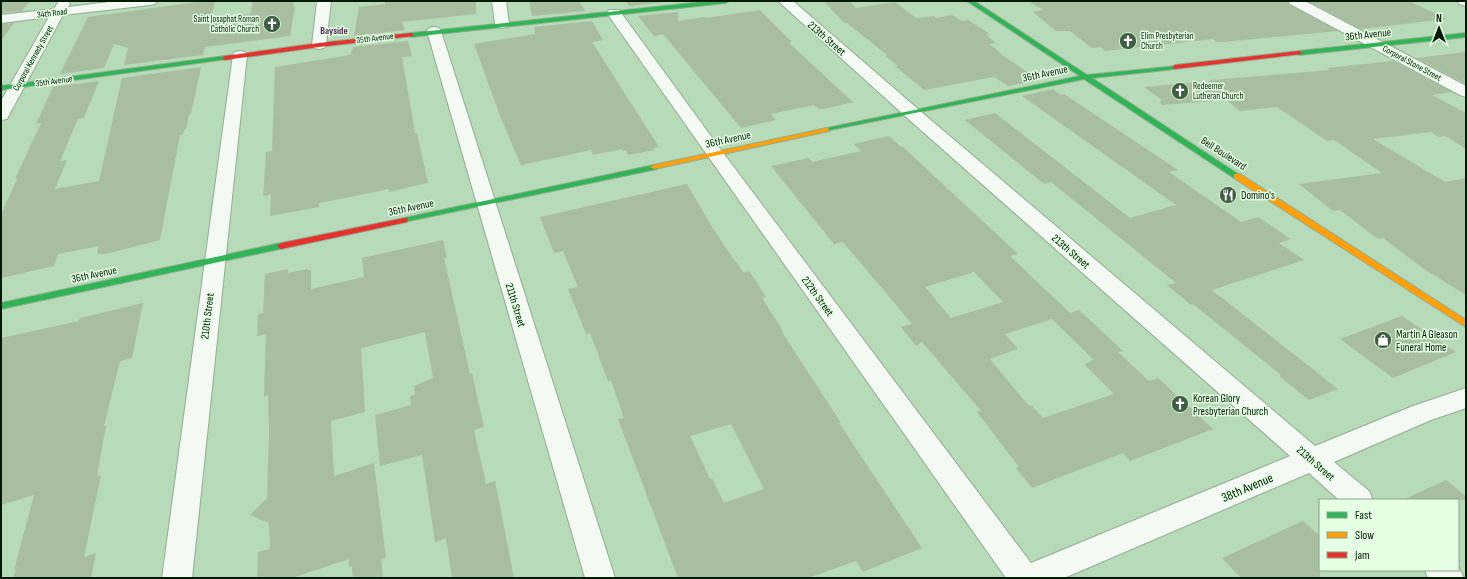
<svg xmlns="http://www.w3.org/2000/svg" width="1467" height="579" font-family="'Sofia Sans Condensed',sans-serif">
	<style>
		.building { fill: #a9bea0; fill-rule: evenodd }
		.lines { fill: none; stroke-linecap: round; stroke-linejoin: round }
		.street-casing { stroke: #92ad93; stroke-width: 2 }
		.fast-casing { stroke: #92ad93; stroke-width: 2 }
		.slow-casing { stroke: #92ad93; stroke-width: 2 }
		.jam-casing { stroke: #92ad93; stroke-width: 2 }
		.street { fill: #f4f9f4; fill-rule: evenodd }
		.fast { fill: #30b455; fill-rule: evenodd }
		.slow { fill: #ff9f0a; fill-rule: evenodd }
		.jam { fill: #e5322d; fill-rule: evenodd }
		.labels { text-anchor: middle; stroke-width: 3; stroke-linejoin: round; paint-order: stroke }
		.far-street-label { font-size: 9px; fill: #021904; stroke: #e5ffe5 }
		.far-poi-label { font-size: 9px; fill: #021904; stroke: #e5ffe5; text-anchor: start }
		.far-neighbourhood-label { font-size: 10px; font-weight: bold; fill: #562758; stroke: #e5ffe5 }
		.street-label { font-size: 11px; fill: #021904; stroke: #e5ffe5 }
		.poi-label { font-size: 11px; fill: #021904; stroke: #e5ffe5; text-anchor: start }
		.near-street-label { font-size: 13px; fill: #021904; stroke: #e5ffe5 }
	</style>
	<rect width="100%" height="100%" fill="#b7dab8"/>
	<path class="building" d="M1,1H30L22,11L1,13Z
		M205,1H215L211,19L250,14L253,1H294L293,7L295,6L290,36L205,47L203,55L124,65L128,48L114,44L104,68L60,74L88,17Z
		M385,1H476V14L402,22L405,30L354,36L359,7L385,4Z
		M529,1H579L585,11L532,16Z
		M625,1H675L629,6Z
		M824,1H849L856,8L895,2L916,18L934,16L936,18L952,15L962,21L968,20L990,34L986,35L996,43L989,44L1001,53H999L1039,80L1008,86L994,77L924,90L895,66H898L885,56L887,55L847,23H844Z
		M1028,1H1287L1289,5L1338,31L1223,42H1217L1213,39L1105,51L1101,47L1092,48L1070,31H1056L1033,12L1043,10Z
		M1308,1H1409L1447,19L1361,29Z
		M760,10L792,42L789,43L853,102L824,109H819L814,105L771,114L776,120L741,128L663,34L654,36L638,16L678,12V21L704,17L706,18Z
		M592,21L603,40L592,42L659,147L654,148L655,150L628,155L626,150L623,151L622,149L593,155L591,150L521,165L500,116L474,44L535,34L534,27Z
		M14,23L1,41V24Z
		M408,41L412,56L402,57L415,133H417L428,183L389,192V189L335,200L319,203V207L270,216L271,194L263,196L266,152L272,151L275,67L344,56L351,54L353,47Z
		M1466,52V84L1416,58Z
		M1393,61L1452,92L1432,95L1466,113V149L1445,136L1439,137L1431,132L1373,139L1445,182L1466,178V295L1424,269L1383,238L1378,239L1340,210L1333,211L1299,184L1382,173L1334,140L1327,141L1277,107L1240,111L1226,100L1161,105L1160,101L1162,100L1144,87L1197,82L1201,85L1212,80L1330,70L1327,68Z
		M201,67L191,114L189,115L186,129L184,130L183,135H180L160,240L105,254H97L99,246L58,254L54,266L1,278V215L17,179H15L41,123L36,124L53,87L99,81L84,118L78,119L60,161L67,160L55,189L99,181L122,78Z
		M1053,89L1061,95L1064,94L1178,170L1169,172L1241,222L1258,217L1291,239L1279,243L1304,260L1212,290L1338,389L1309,400L1279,376L1281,375L1193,304L1191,305L1167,285L1176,283L1051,182L1044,184L965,120L995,113L1130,218L1176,205L1022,96Z
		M889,136L901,147H903L1018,254L1010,256L1070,313L1079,310L1123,351L1118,352L1149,381L1158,378L1213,429L1130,461L1123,453L1032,488L1016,468L1019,467L977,412L981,411L922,342L916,346L901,327L912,324L843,242L834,244L771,166L809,158L812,162L861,151L854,144ZM974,272L1003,302L951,318L925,287ZM1052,319L1094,360L1084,364L1114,394L1043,418L1031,405L1029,406L990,359L1018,349L1005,334Z
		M687,184L712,227L730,254L744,273L749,271L758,284L766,297L762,298L783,331L782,332L841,423H839L922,548L863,572L856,561L808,578H678L618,419L624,418L611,380L608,381L590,333L586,334L568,289L578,287L563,251L554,253L540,217ZM731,424L764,489L724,503L712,478L710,479L690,436Z
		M443,240L447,258H444L470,374L472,373L484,427L474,430L486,484L495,481L514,578H452L446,538L435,542L422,455L380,466L375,415L411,405L410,396L415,395L414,386L433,378L425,332L361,348L365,412L331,421L334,476L374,463L386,557L381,559L383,578H353L352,566L349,567V559L292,578H257L258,552L270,549L269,523L250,515L267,498L269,432L268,395L264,396L266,334L257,336L258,314L263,313L265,274L288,269V273L308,269V270H311V289L364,277L362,258Z
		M143,303L132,358L120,361L104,426H106L97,476L101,475L84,557L96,553L91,578H13L16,569L14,570L34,495L1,505V338L79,321L80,318Z
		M1402,316L1456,352L1393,378L1340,339Z
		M1446,480L1466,496V500H1403Z
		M1303,521L1320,536V578H1241L1222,558Z"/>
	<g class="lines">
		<defs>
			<path id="street" d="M59,1H68L70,4L68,7L117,1H157L155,4L150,5L63,15L9,115L7,119L1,120V101L49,17L1,23V15L54,9Z
				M317,1H331L326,45L324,48L319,49L314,48L312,45Z
				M492,1H506L509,24L507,27L502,28L497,27L495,24Z
				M778,1H793L926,116L1315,446L1413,406L1466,388V408L1431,420L1334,462L1369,491L1373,500H1339L1309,473L1064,578H1006L609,16L607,13L609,10H619L721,150L1031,563L1290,456L914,124Z
				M1288,1H1305L1466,86V97L1460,95L1290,4Z
				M1457,1H1466V6L1459,4Z
				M434,27L439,28L441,31L615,578H585L427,31L429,28Z
				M240,51L245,52L247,55L192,578H162L233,55L235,52Z
				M1458,566L1464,578H1428L1425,570H1458Z"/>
			<path id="fast" d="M711,1H729L726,3L411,37L408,35L411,33Z
				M967,1H974L1087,75L1177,66V68L1175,69L1092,78L1241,176L1237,178H1234L1084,79L825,131V129L827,128L1080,76Z
				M1466,33V37L1299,55L1296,53L1299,51Z
				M225,56L228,58L227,59L1,90V86Z
				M654,165H657V169L404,222L400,220L404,218Z
				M281,243L284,244L285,246L284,248L1,309V303Z"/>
			<path id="slow" d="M827,128L829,129V131L654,169L650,167L654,165Z
				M1234,174H1240L1466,320V327L1234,178Z"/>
			<path id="jam" d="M411,33L414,35L413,36L319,47L225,60L222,58L225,56L319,43Z
				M1299,51L1302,53L1301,54L1175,69L1172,67L1175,65Z
				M404,218H407L408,220L407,222L281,249L277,246L281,243Z"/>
		</defs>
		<use href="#street" class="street-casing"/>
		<use href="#fast" class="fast-casing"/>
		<use href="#slow" class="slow-casing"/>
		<use href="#jam" class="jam-casing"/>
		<use href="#street" class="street"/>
		<use href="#fast" class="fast"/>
		<use href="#slow" class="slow"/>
		<use href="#jam" class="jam"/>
	</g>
	<defs>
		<symbol id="church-disc" viewBox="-11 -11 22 22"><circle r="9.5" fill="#415d43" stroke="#e5ffe5"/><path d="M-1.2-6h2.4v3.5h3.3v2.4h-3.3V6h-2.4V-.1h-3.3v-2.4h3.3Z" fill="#fff"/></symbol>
		<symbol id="restaurant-disc" viewBox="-11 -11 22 22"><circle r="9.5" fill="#415d43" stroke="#e5ffe5"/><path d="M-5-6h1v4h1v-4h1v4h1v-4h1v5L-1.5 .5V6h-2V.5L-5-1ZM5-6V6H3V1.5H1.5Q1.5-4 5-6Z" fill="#fff"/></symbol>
		<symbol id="shop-disc" viewBox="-11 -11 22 22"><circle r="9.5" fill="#415d43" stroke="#e5ffe5"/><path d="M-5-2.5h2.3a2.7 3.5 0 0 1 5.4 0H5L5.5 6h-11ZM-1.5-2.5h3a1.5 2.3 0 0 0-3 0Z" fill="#fff"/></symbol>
	</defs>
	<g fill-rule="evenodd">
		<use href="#church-disc" x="262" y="14" width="20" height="20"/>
		<use href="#church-disc" x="1118" y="31" width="20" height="20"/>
		<use href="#church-disc" x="1170" y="81" width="20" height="20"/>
		<use href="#restaurant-disc" x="1218" y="185" width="20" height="20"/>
		<use href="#shop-disc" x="1373" y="330" width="20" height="20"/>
		<use href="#church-disc" x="1170" y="394" width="20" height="20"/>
	</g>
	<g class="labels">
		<g class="far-street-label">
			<text transform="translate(52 13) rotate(-7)" y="3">34th Road</text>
			<text transform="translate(375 38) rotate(-7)" y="3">35th Avenue</text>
			<text transform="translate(33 58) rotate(-61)" y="3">Corporal Kennedy Street</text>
			<text transform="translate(1412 63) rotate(28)" y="3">Corporal Stone Street</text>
			<text transform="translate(54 81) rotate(-8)" y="3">35th Avenue</text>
		</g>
		<g class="far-poi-label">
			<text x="259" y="22" text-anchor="end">Saint Josaphat Roman<tspan x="259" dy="10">Catholic Church</tspan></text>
			<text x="1141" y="39">Elim Presbyterian<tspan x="1141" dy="10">Church</tspan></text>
			<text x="1193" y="89">Redeemer<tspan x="1193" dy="10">Lutheran Church</tspan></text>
		</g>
		<g class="far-neighbourhood-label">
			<text x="334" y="34">Bayside</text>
		</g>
		<g class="street-label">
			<text transform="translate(1368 34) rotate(-6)" y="4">36th Avenue</text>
			<text transform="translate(827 38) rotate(41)" y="4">213th Street</text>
			<text transform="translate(1045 73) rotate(-12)" y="4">36th Avenue</text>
			<text transform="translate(728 139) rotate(-12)" y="4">36th Avenue</text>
			<text transform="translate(1224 153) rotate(33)" y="4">Bell Boulevard</text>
			<text transform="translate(411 207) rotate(-12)" y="4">36th Avenue</text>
			<text transform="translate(1071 251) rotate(41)" y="4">213th Street</text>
			<text transform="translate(94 274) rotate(-12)" y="4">36th Avenue</text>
			<text transform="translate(818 296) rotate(54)" y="4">212th Street</text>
			<text transform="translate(516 305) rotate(73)" y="4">211th Street</text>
			<text transform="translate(207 316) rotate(-83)" y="4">210th Street</text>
			<text transform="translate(1316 463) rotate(41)" y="4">213th Street</text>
		</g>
		<g class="poi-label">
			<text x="1241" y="199">Domino's</text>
			<text x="1396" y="338">Martin A Gleason<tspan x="1396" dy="13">Funeral Home</tspan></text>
			<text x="1193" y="402">Korean Glory<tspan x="1193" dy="13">Presbyterian Church</tspan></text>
		</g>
		<g class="near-street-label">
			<text transform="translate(1247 487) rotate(-23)" y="5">38th Avenue</text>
		</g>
	</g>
	<rect width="1467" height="579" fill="none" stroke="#021904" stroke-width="4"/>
	<rect x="1319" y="499" width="140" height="72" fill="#e5ffe5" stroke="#8aa38b"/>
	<rect x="1327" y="512" width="20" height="6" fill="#30b455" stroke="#8aa38b"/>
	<text x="1355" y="519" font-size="12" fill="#021904">Fast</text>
	<rect x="1327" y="532" width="20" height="6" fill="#ff9f0a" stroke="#8aa38b"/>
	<text x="1355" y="539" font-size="12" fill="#021904">Slow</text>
	<rect x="1327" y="552" width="20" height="6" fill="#e5322d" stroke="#8aa38b"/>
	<text x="1355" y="559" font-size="12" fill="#021904">Jam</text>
	<g transform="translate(1439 28)" stroke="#e5ffe5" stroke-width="3" paint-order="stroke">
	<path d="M0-3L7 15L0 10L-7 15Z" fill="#021904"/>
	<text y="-6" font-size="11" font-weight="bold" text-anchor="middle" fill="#021904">N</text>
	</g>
</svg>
